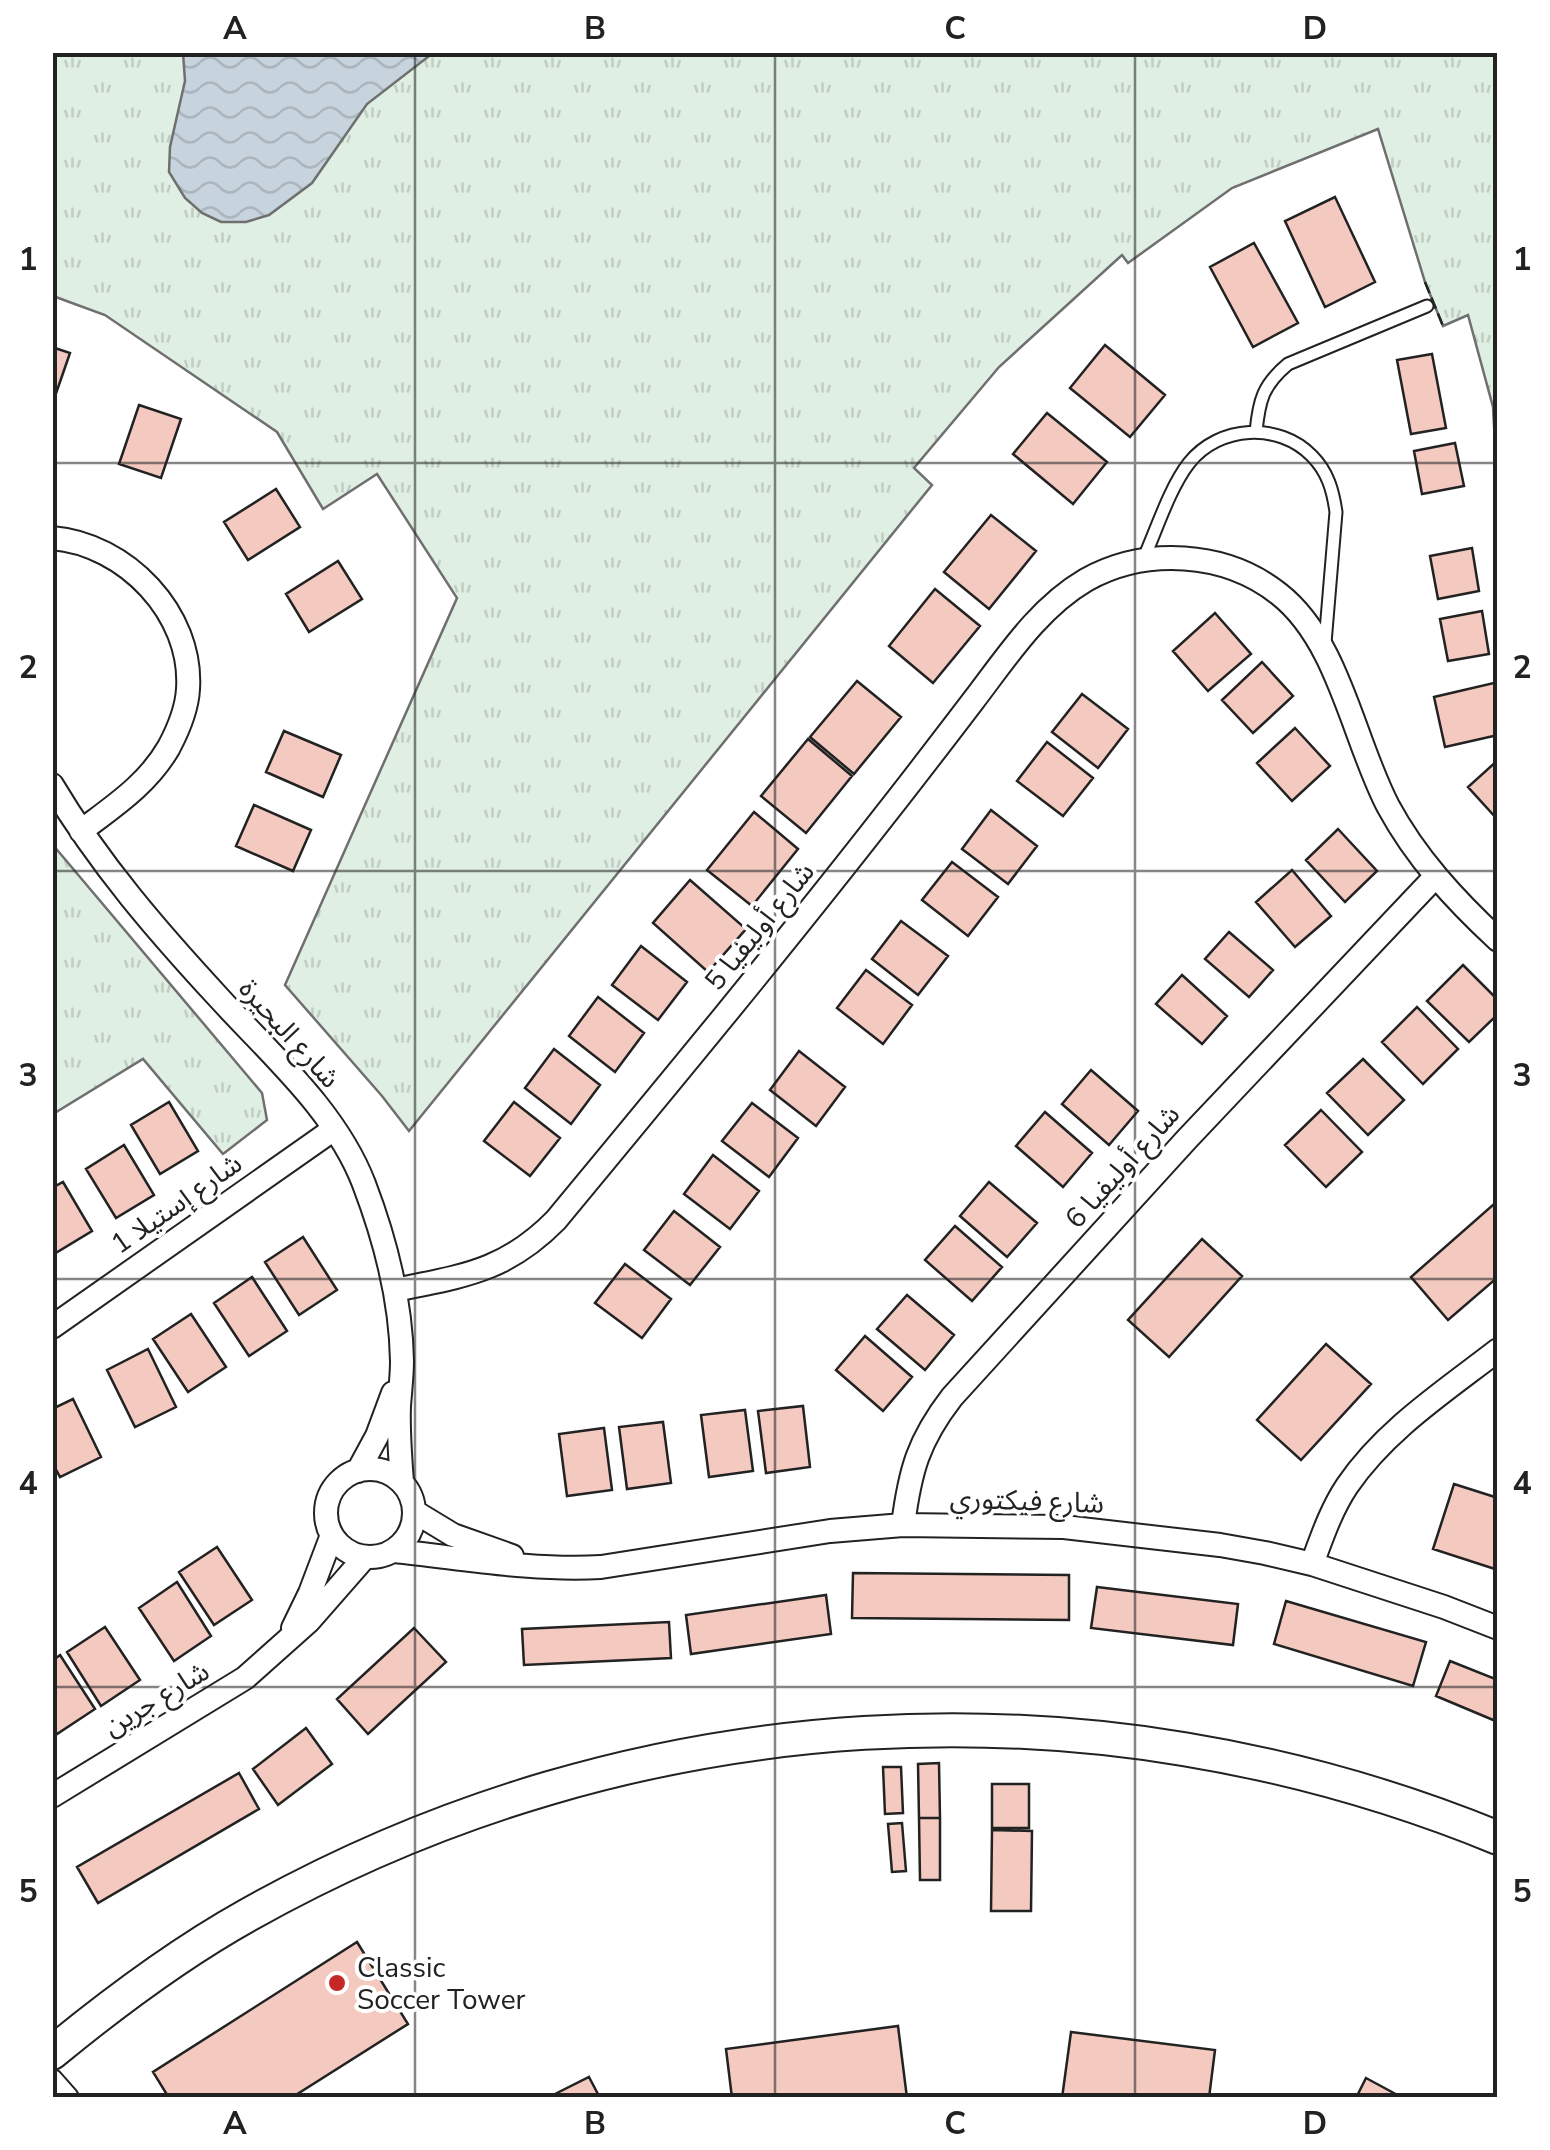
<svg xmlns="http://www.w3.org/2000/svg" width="1550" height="2150" font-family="'Nunito Sans','Noto Sans Arabic',sans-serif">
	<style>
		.grass { fill: url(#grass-tufts); stroke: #6f6f6f; stroke-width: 2.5 }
		.water { fill: url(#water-waves); stroke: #6f6f6f; stroke-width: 2.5 }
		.building { fill: #f3c9c0; stroke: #222; stroke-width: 2.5 }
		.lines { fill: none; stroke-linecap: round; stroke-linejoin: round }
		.service-casing { stroke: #222; stroke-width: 15 }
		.minor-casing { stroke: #222; stroke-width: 26 }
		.secondary-casing { stroke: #222; stroke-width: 36 }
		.service { stroke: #fff; stroke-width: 11 }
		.minor { stroke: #fff; stroke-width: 22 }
		.secondary { stroke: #fff; stroke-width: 32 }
		.fence { stroke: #222; stroke-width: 2.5; stroke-dasharray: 12 5; stroke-linecap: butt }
		.grid { fill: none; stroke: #222; stroke-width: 2.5; stroke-opacity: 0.55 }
		.poi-dot { fill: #c62828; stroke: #fff; stroke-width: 4 }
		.labels { text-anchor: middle; stroke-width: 8; stroke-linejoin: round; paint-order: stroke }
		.street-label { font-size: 28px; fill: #222; stroke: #fff }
		.poi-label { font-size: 28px; fill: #222; stroke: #fff; text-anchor: start }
		.neatline { fill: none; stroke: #222; stroke-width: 4 }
		.grid-label { font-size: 32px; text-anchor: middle; font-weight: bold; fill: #222 }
	</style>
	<defs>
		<pattern id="grass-tufts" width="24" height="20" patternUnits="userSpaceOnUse" patternTransform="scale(2.5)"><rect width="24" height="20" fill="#e0efe3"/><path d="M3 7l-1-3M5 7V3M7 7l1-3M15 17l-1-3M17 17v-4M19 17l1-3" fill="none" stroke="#c0cdc2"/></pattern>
		<pattern id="water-waves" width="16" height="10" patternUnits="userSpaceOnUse" patternTransform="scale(2.5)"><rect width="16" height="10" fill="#c7d3dd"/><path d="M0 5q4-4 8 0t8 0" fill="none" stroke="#abb5bd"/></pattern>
	</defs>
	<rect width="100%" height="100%" fill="#fff"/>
	<path class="grass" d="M52,53H1497V480L1493,407L1468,315L1443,326L1425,282L1378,129L1232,188L1128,263L1122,255L999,367L914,468L932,485L409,1131L382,1096L285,985L457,598L377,474L323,509L277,432L105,315L53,296Z
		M53,845L262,1093L267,1120L223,1154L143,1059L53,1114Z"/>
	<path class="water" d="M183,53V52L433,53L367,104L312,183L269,215L246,222H221L202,213L185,198L169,172L170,147L185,81Z"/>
	<path class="building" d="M1335,197L1375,282L1325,307L1285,221Z
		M1254,243L1298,323L1253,347L1210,267Z
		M1105,345L1165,395L1130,437L1070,388Z
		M52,347L70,353L52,405Z
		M1432,354L1446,428L1411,434L1397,360Z
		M139,405L181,419L161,478L119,464Z
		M1047,413L1107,462L1073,504L1013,454Z
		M1455,443L1464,486L1422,494L1414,451Z
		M276,489L300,527L248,560L224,522Z
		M991,515L1036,551L989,609L944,572Z
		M1472,548L1479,591L1438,599L1430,556Z
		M338,561L362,599L309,632L286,594Z
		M935,589L980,626L933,683L889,646Z
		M1482,611L1489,654L1448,661L1440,619Z
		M1215,613L1251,654L1208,691L1173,651Z
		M1262,662L1293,696L1253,733L1222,700Z
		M857,681L901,717L854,774L810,737Z
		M1498,682V735L1445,747L1434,697Z
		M1082,694L1128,729L1098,768L1052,732Z
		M1295,728L1330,766L1292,801L1257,763Z
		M284,731L341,755L323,797L266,772Z
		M808,739L852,776L806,833L761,796Z
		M1047,742L1093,778L1063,816L1017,781Z
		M1498,760V820L1468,787Z
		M254,805L311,830L293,871L236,846Z
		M991,810L1037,846L1008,884L962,849Z
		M754,812L798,849L752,906L707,870Z
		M1338,829L1377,871L1345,902L1306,860Z
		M952,862L998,897L968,936L922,900Z
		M1292,870L1331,916L1295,947L1256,902Z
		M690,880L746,929L708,972L653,923Z
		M901,921L948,956L918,995L872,959Z
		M1229,932L1273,970L1249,997L1205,959Z
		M641,946L687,982L658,1020L612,985Z
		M1463,965L1498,1000V1014L1469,1042L1427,1001Z
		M866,970L912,1005L883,1044L837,1008Z
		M1182,975L1227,1016L1202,1044L1156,1004Z
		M598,997L644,1033L615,1072L569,1036Z
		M1417,1007L1458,1049L1423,1084L1382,1042Z
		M554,1049L600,1085L571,1124L525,1088Z
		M799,1051L845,1087L816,1126L770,1090Z
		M1363,1059L1404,1100L1368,1135L1327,1093Z
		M1091,1070L1138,1111L1109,1145L1062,1104Z
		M169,1102L198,1151L160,1174L131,1125Z
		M514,1102L560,1138L530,1176L484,1141Z
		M752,1103L798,1138L769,1177L722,1141Z
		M1321,1110L1362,1152L1326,1187L1285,1145Z
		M1045,1112L1092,1153L1063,1187L1016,1146Z
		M124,1145L154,1195L116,1218L86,1169Z
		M713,1155L759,1191L730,1229L684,1194Z
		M63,1182L92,1231L54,1254L52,1251V1188Z
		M989,1182L1037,1223L1007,1257L960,1216Z
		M1494,1204L1498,1207V1277L1448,1320L1411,1277Z
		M674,1211L720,1247L690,1285L644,1250Z
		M955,1226L1002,1267L972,1301L925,1260Z
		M303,1237L337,1290L299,1315L265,1262Z
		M1202,1239L1242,1276L1169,1357L1128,1320Z
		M625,1264L671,1299L642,1338L595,1303Z
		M252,1277L287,1331L249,1356L214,1303Z
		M907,1295L954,1335L925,1370L877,1329Z
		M191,1314L226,1367L188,1392L153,1339Z
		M865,1336L912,1377L883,1411L836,1370Z
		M1326,1344L1371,1384L1301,1460L1257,1420Z
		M148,1349L176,1407L135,1427L107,1370Z
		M73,1399L101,1457L60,1477L52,1462V1409Z
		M803,1406L810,1467L766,1473L758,1411Z
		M745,1410L753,1471L709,1477L701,1415Z
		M663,1422L671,1483L627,1489L619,1427Z
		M604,1428L612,1490L567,1496L559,1434Z
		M1454,1484L1498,1498V1570L1433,1549Z
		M217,1547L252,1600L214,1625L179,1572Z
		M853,1573L1069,1575V1620L852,1618Z
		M177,1582L211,1636L174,1661L139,1608Z
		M1097,1587L1238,1604L1233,1645L1091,1628Z
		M826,1595L831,1634L691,1654L686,1615Z
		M1286,1601L1426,1642L1413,1686L1274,1644Z
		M669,1622L671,1658L524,1665L522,1629Z
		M105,1627L140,1680L101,1706L67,1652Z
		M414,1628L446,1662L368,1734L337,1699Z
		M60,1655L95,1709L57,1734L52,1728V1661Z
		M1450,1661L1498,1680V1722L1436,1696Z
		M306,1728L332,1764L278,1805L253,1769Z
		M939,1763L940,1818H919L918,1764Z
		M883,1767H901L903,1813L885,1814Z
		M239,1773L259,1809L98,1903L77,1867Z
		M992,1784H1029V1828H992Z
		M919,1818H940V1880H920Z
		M902,1823L906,1871L892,1872L888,1824Z
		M992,1830L1032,1831L1031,1911H991Z
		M357,1942L408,2024L291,2098H169L153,2072Z
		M898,2026L907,2098H732L726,2049Z
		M1071,2032L1215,2050L1209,2098H1062Z
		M589,2077L600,2098H547Z
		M1366,2078L1403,2098H1356Z"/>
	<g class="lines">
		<defs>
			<path id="service" d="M1256,432C1259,400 1263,385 1288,364L1427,306
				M1143,560C1156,531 1170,487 1189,463C1219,425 1279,422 1312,456C1328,472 1333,491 1336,512L1325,643"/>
			<path id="minor" d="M52,538C126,544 193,614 188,689C187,708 178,730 169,747C148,784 114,806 81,831
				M52,785C99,864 158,932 220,999C271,1055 336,1111 364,1184C385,1239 401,1301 402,1361C402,1376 400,1391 399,1406C398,1431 400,1456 402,1482
				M395,1290C462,1276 505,1272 556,1220C667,1086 778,952 885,815C915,777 944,739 973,701C1006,658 1038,608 1086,580C1145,547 1225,551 1279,594C1339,641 1353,739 1388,806C1416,858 1455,900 1498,940
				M52,1327L334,1129
				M326 1513a44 44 0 1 1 88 0a44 44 0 1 1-88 0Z
				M358,1471L377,1436L393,1393
				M415,1512L453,1535L512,1556
				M903,1525C910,1471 918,1441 952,1397L1187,1139L1435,877
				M394,1551C463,1558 532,1571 601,1567L830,1531L903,1525L1064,1527L1220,1545L1265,1553L1312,1564L1444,1607L1498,1628
				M1312,1564C1322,1537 1331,1510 1347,1486C1385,1430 1445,1391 1498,1350
				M293,1628L310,1593L332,1535
				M52,1796L245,1678L309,1621L365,1557
				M52,2081L67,2098"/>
			<path id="secondary" d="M52,2053C114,2002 178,1954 248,1915C632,1699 1090,1671 1498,1838"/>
		</defs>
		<use href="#service" class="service-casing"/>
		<use href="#minor" class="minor-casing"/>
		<use href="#secondary" class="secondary-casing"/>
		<use href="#service" class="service"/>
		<use href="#minor" class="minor"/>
		<use href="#secondary" class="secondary"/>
		<path class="fence" d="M1425,282L1443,326"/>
	</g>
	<path class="grid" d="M415,52V2098M775,52V2098M1135,52V2098M52,463H1498M52,871H1498M52,1279H1498M52,1687H1498"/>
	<circle class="poi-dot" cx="337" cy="1983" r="10"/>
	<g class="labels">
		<g class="street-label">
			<text transform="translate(759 926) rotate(-51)" y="10">شارع أوليفيا 5</text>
			<text transform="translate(290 1033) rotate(48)" y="10">شارع البحيرة</text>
			<text transform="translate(1122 1166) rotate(-48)" y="10">شارع أوليفيا 6</text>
			<text transform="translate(176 1203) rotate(-35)" y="10">شارع إستيلا 1</text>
			<text transform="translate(1027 1500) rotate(2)" y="10">شارع فيكتوري</text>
			<text transform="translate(156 1698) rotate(-31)" y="10">شارع جرين</text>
		</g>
		<g class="poi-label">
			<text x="357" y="1977">Classic<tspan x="357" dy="32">Soccer Tower</tspan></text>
		</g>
	</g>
	<rect width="1550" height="2150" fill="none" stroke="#ffffff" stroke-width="110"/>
	<rect x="55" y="55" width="1440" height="2040" class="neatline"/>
	<g class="grid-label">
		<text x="235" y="39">A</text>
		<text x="595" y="39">B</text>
		<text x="955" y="39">C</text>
		<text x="1315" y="39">D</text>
		<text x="28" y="270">1</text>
		<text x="1522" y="270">1</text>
		<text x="28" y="678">2</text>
		<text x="1522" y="678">2</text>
		<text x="28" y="1086">3</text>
		<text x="1522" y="1086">3</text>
		<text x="28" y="1494">4</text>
		<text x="1522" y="1494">4</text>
		<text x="28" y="1902">5</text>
		<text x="1522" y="1902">5</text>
		<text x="235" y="2134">A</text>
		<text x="595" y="2134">B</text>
		<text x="955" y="2134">C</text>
		<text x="1315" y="2134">D</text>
	</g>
</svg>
